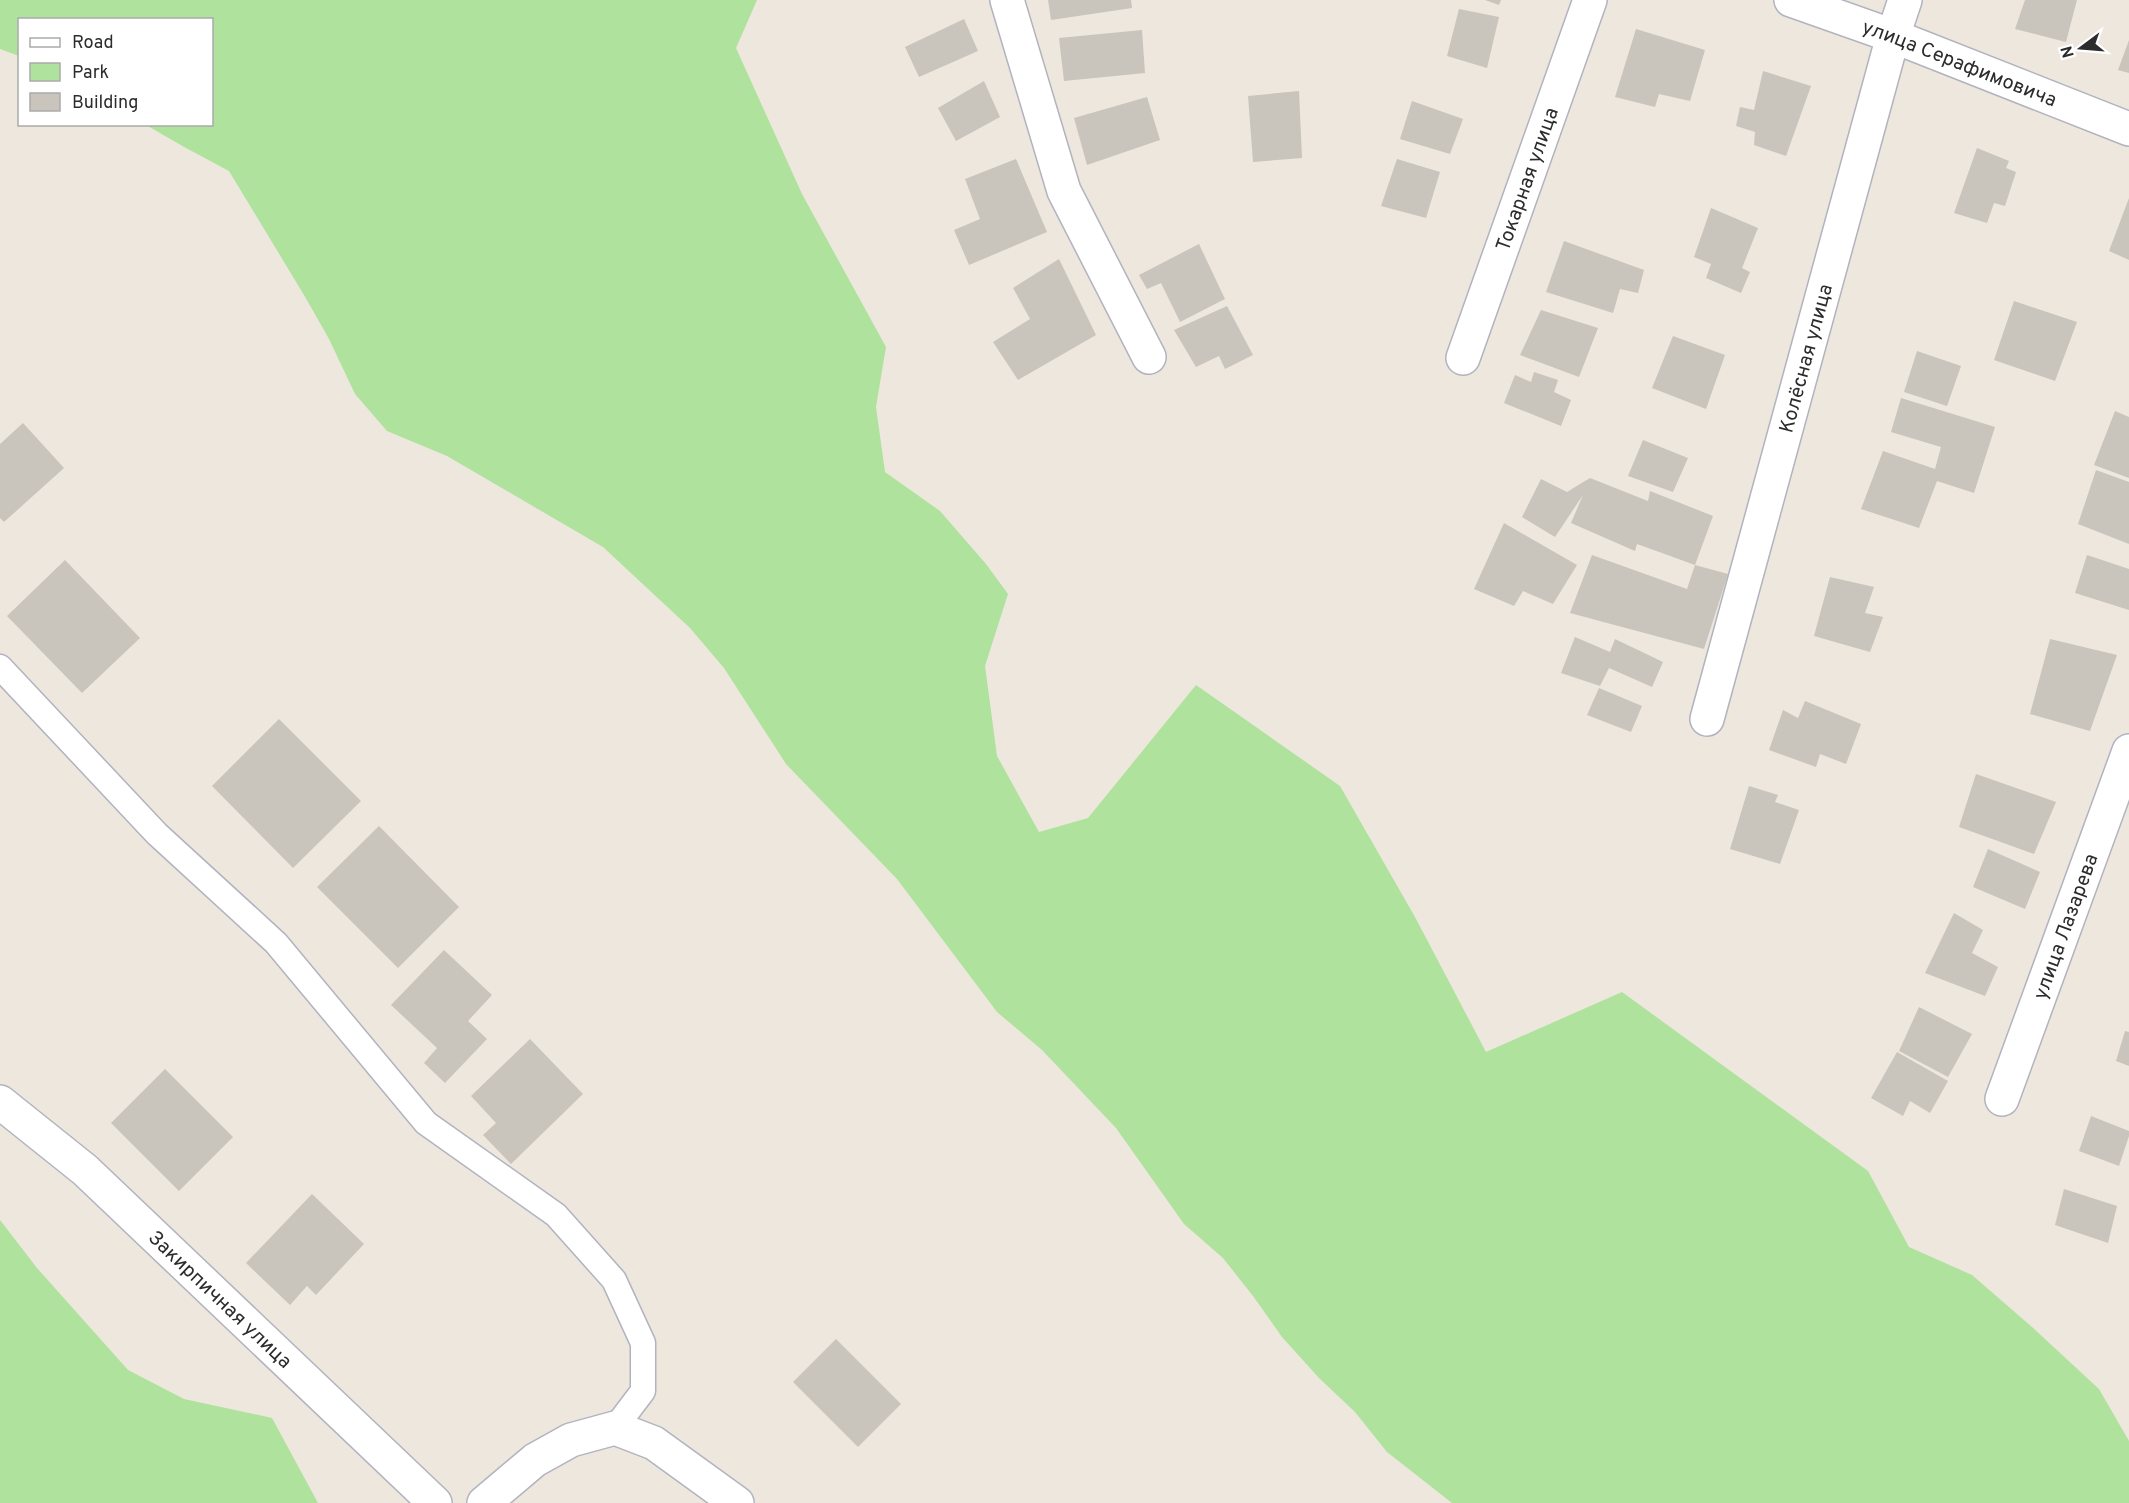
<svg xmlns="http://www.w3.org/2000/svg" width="2129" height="1503" font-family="Overpass,sans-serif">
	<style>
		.green { fill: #afe29c }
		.building { fill: #c9c5bc }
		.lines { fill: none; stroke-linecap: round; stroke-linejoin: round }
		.lane-casing { stroke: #b2b3bf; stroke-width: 27 }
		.street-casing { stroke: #b2b3bf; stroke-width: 36 }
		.lane { stroke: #fff; stroke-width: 24 }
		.street { stroke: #fff; stroke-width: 33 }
		.labels { text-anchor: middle; stroke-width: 4.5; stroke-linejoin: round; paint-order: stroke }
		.street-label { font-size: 20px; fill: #2c2c2c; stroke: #fff }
	</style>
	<rect width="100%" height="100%" fill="#ede7de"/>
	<path class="green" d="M0,0H757L736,48L802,194L886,347L876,407L885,472L940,511L986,564L1008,594L985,666L997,756L1039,832L1088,818L1196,685L1340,786L1415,917L1486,1052L1622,992L1868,1171L1909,1247L1972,1275L2032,1327L2099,1389L2129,1441V1503H1452L1387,1452L1355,1412L1319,1378L1282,1337L1253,1296L1223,1258L1184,1224L1116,1128L1042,1050L997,1012L897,879L786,764L724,668L690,628L603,547L447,456L387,431L355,394L329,339L304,295L229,171L186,148L146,125L212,124V20H20L19,56L0,49Z
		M0,1220L37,1268L128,1370L184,1399L272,1418L318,1503H0Z"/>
	<path class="building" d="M1048,0H1131L1132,8L1051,20Z
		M1485,0H1501L1499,5Z
		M2025,0H2077L2066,42L2015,29Z
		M1459,9L1499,17L1487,68L1447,56Z
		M964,19L978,51L919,77L905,47Z
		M1636,29L1705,50L1690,101L1659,94L1655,107L1615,97Z
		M1142,30L1145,73L1064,81L1059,38Z
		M2129,40V73L2118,70Z
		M1763,71L1811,86L1786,156L1754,145L1755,132L1736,126L1740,107L1754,110Z
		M984,81L1000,117L956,141L938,108Z
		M1299,91L1302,158L1253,162L1248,96Z
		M1147,97L1160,140L1087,165L1074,118Z
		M1412,101L1463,119L1450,154L1400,139Z
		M1977,148L2009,161L2006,168L2016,172L2005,206L1994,203L1987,223L1954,213Z
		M1016,159L1047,232L969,265L954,230L980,219L965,179Z
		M1397,159L1440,172L1426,218L1381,206Z
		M2129,198V260L2109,251Z
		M1711,208L1758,228L1742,268L1750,272L1741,293L1706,278L1711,264L1694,257Z
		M1564,241L1644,270L1638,293L1620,289L1613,313L1546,292Z
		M1199,244L1225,299L1180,322L1161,283L1147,289L1139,275Z
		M1059,259L1096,335L1018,380L993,342L1030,319L1013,288Z
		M2014,301L2077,322L2055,381L1994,360Z
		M1227,306L1253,355L1225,369L1219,356L1196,367L1174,330Z
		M1541,310L1598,328L1579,377L1520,355Z
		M1673,336L1725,355L1706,409L1652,388Z
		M1917,351L1961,366L1947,406L1904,392Z
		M1534,372L1558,380L1554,392L1571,400L1561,426L1504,403L1515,375L1531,382Z
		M1901,398L1995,427L1974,493L1937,481L1919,528L1861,509L1883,451L1935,469L1941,447L1891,432Z
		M2115,411L2129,417V478L2094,465Z
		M23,423L64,468L4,522L0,518V444Z
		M1643,440L1688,458L1673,492L1628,476Z
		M2096,470L2129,482V544L2078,524Z
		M1590,478L1648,501L1650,491L1713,516L1695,565L1637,544L1635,551L1571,523L1583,495L1555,537L1522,517L1541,479L1567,492Z
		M1504,523L1577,565L1553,604L1523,591L1514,606L1474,589Z
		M1592,555L1687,589L1695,565L1728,574L1704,649L1570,613Z
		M2087,555L2129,569V610L2075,593Z
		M65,560L140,638L82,693L7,616Z
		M1830,577L1874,587L1865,613L1883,617L1870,652L1814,636Z
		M1575,637L1610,652L1615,639L1663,662L1652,687L1609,668L1600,686L1561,673Z
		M2050,639L2117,655L2090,731L2030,714Z
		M1599,688L1642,706L1631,732L1587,715Z
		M1805,701L1861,724L1846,764L1820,754L1816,767L1769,750L1783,710L1798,718Z
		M279,719L361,801L293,868L212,786Z
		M1976,774L2056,802L2034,854L1959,827Z
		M1749,786L1778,795L1775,802L1799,810L1780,864L1730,849Z
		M379,826L459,907L398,968L317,887Z
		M1988,849L2040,872L2025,909L1973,887Z
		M1954,913L1983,930L1972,953L1998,967L1985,996L1925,973Z
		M444,950L492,995L468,1021L487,1039L445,1083L424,1063L437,1048L391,1005Z
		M1919,1007L1972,1034L1948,1077L1899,1051Z
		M2125,1031L2129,1032V1066L2116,1061Z
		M530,1039L583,1094L511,1164L483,1135L496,1123L471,1096Z
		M1897,1052L1948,1081L1930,1113L1910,1101L1903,1116L1871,1098Z
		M165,1069L233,1137L179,1191L111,1123Z
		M2091,1116L2129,1131V1136L2119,1166L2079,1151Z
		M2064,1189L2117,1206L2108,1243L2055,1225Z
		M312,1194L364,1244L316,1295L307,1286L290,1305L246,1263Z
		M836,1339L901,1404L858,1447L793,1382Z"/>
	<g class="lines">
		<defs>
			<path id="lane" d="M0,667L157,834L276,943L426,1123L556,1215L614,1280L643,1343V1391L615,1428"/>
			<g id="street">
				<path d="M1007,0L1064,191L1149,357"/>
				<path id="s1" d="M1791,0L1893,36L2129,129"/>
				<path id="s2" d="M1463,358L1590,0"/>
				<path id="s3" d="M1707,719L1893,36L1905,0"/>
				<path id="s4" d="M2002,1099L2129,751"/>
				<path id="s5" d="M0,1102L85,1170L435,1503"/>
				<path d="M484,1503L535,1460L571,1440L615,1428L654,1443L737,1503"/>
			</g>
		</defs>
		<use href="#lane" class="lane-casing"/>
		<use href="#street" class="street-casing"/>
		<use href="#lane" class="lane"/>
		<use href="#street" class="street"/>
	</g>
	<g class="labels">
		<g class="street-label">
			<text dy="7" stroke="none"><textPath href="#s1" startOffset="180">улица Серафимовича</textPath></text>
			<text dy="7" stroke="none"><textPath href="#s2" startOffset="190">Токарная улица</textPath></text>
			<text dy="7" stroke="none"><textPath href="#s3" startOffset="374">Колёсная улица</textPath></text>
			<text dy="7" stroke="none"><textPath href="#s4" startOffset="184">улица Лазарева</textPath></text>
			<text dy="7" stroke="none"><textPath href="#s5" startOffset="296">Закирпичная улица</textPath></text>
		</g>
	</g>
	<rect x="18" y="18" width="195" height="108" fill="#ffffff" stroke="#ababab" stroke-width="1.5"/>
	<rect x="30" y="38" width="30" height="9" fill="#ffffff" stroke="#ababab" stroke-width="1.5"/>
	<text x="72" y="48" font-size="18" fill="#2c2c2c">Road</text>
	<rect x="30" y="63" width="30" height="18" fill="#afe29c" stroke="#ababab" stroke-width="1.5"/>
	<text x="72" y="78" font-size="18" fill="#2c2c2c">Park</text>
	<rect x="30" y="93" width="30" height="18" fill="#c9c5bc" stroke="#ababab" stroke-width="1.5"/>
	<text x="72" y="108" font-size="18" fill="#2c2c2c">Building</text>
	<g transform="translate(2081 48) rotate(254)" stroke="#ffffff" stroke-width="4.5" paint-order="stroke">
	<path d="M0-4.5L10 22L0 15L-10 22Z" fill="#2c2c2c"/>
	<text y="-9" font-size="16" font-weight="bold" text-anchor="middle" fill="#2c2c2c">N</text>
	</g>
</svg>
